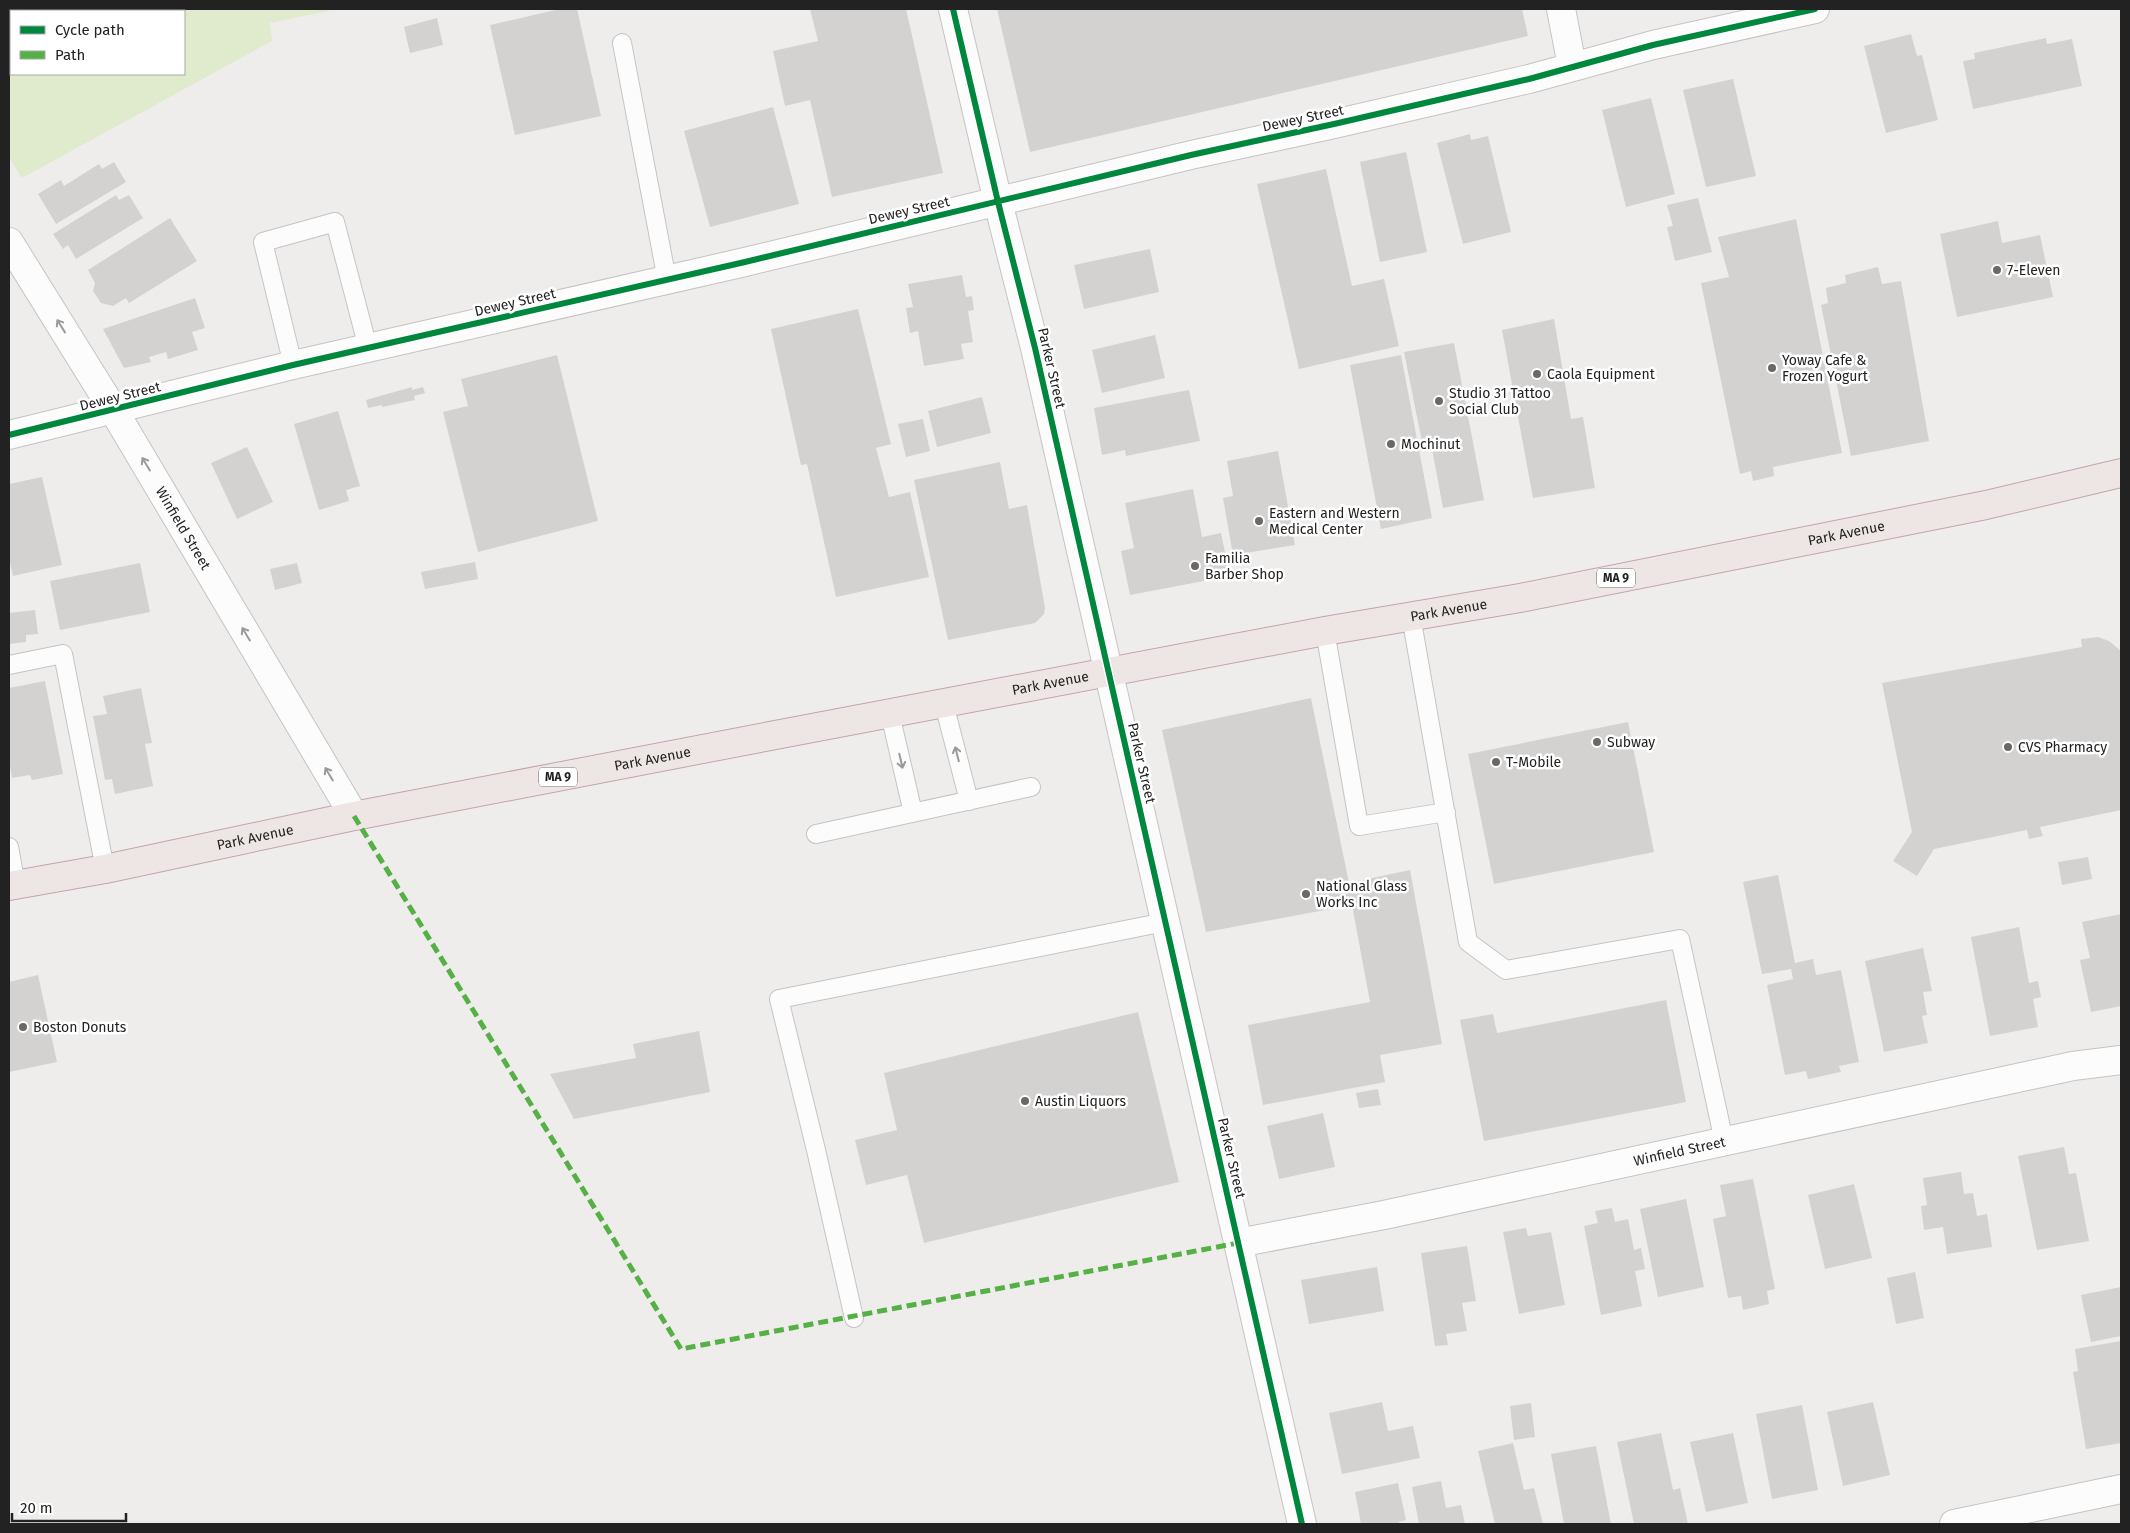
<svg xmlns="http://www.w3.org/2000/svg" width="2130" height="1533" font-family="'Fira Sans',sans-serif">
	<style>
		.grass { fill: #e0eacc }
		.building { fill: #d4d2d0 }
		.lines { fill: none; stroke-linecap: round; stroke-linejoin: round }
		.service-casing { stroke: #c5c4c3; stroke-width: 20 }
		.minor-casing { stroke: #c5c4c3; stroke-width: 30 }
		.trunk-casing { stroke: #c3a3b0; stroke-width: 30 }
		.service { stroke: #fdfcfc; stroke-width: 18 }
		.minor { stroke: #fdfcfc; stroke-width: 28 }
		.trunk { stroke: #eee6e5; stroke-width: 28 }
		.quiet { stroke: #55b145; stroke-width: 5; stroke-dasharray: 10 5; stroke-linecap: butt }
		.cycleway-casing { stroke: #fff; stroke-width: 9 }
		.cycleway { stroke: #00873e; stroke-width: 6 }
		.oneway { stroke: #9a9a9a }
		.poi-dot { fill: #6a6968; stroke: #fff; stroke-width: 2 }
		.labels { text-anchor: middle; stroke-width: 5; stroke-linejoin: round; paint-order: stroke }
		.shield { fill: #fff; stroke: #646464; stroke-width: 1 }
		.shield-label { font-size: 12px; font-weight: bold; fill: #222 }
		.street-label { font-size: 14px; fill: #222; stroke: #fff }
		.poi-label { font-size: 14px; fill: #222; stroke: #fff; text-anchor: start }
	</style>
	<rect width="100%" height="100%" fill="#efedeb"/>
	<path class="grass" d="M77,9H337L270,23L272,41L22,178L9,157V64L11,63V74H184V11H78Z"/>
	<path class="building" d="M560,9H577L601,116L515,135L490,25Z
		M810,9H906L943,173L832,197L810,100L785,106L773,51L818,41Z
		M997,9H1522L1528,36L1030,152Z
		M437,18L443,45L410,53L404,27Z
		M1911,34L1917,56L1922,55L1938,120L1886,133L1864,46Z
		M2046,38L2047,44L2072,39L2082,86L1973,109L1963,61L1975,59L1974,53Z
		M1733,79L1756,176L1706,187L1683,90Z
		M1651,98L1675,194L1626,207L1602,110Z
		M773,107L799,204L710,227L684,131Z
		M1470,134L1471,140L1488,136L1511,232L1463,244L1437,143Z
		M1406,152L1427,252L1380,262L1360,162Z
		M114,162L126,182L56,224L38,194L61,180L64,186L99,164L102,169Z
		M1326,169L1352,286L1384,279L1399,346L1299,369L1257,184Z
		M116,195L119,200L129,195L143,218L76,259L68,245L63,249L53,234Z
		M1698,198L1712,252L1675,261L1667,227L1673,226L1667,205Z
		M170,218L197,261L129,303L126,298L113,306L101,303L93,291L95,283L88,270Z
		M1796,219L1842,453L1773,467L1774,476L1753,481L1751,471L1740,474L1701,283L1729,277L1718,237Z
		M1998,221L2002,243L2040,235L2053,297L1957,317L1940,234Z
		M1150,249L1159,292L1084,309L1074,265Z
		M1878,267L1882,284L1901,281L1929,441L1851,456L1821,305L1828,303L1826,288L1846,283L1845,275Z
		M962,275L966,297L972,296L974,310L968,311L973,342L961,344L964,359L924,366L918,331L910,333L906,308L913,307L908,284Z
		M195,298L205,328L192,332L198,350L168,359L166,352L149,357L151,362L124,368L103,329Z
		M858,309L891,444L876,448L889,497L910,492L929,577L836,597L807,464L801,465L771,329Z
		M1554,319L1571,419L1583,417L1595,488L1533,498L1502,330Z
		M1155,335L1165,378L1102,393L1092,350Z
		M1454,343L1484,500L1443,508L1432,449L1424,452L1404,352Z
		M557,355L598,521L478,552L443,412L468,406L461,379Z
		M1401,355L1432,518L1381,529L1350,365Z
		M412,387V390L423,387L425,393L414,396L415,400L382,407V405L368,408L366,400Z
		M1189,390L1200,441L1126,456L1125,450L1102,455L1094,408Z
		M982,397L991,433L937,447L928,411Z
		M338,411L360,486L346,490L349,501L319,510L294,424Z
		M923,419L930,451L906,457L898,424Z
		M247,447L273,502L237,519L211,463Z
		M1278,451L1295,545L1233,555L1223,498L1233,496L1227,461Z
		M1000,462L1009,509L1027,505L1045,608L1044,614L1035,623L948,640L914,480Z
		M42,477L62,565L13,576L9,558V484Z
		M1193,489L1202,537L1221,533L1230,576L1130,595L1121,551L1134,548L1125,503Z
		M475,562L478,579L425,589L421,572Z
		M140,563L150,612L60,630L50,581Z
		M297,563L302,583L275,590L270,569Z
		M35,610L38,634L26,635V642L9,644V613Z
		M2098,637L2109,641L2121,651V810L2040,827L2043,836L2029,839L2027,830L1934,849L1917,876L1893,861L1912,832L1882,683L2082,647L2081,639Z
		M45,681L63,774L32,780L30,775L12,778L9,759V688Z
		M141,688L152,743L145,744L153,786L115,794L112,779L105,780L93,716L107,714L103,696Z
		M1311,698L1349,883L1410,870L1442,1044L1380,1055L1385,1082L1263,1105L1248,1025L1370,1002L1352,905L1206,932L1162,730Z
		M1628,722L1654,852L1494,884L1468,754Z
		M2088,857L2092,879L2062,885L2058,862Z
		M1778,875L1795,963L1813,959L1816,975L1841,970L1859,1062L1839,1066L1841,1072L1808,1079L1806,1071L1785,1075L1767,985L1793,979L1791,969L1762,974L1743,882Z
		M2121,914V1006L2091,1012L2080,960L2090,958L2082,922Z
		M2019,927L2029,983L2038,981L2041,997L2033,999L2038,1027L1990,1036L1971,937Z
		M1923,948L1932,991L1923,992L1927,1015L1922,1016L1928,1043L1884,1052L1865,961Z
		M38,975L57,1062L9,1072V982Z
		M1666,1000L1686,1102L1484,1141L1460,1020L1493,1014L1497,1033Z
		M1138,1012L1179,1182L924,1243L907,1175L866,1185L855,1140L897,1130L884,1073Z
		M699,1031L710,1092L574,1119L550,1074L636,1058L633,1044Z
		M1378,1089L1381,1105L1359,1108L1356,1093Z
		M1323,1113L1335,1167L1279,1179L1267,1126Z
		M2064,1147L2069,1174L2076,1173L2089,1241L2037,1250L2018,1156Z
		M1961,1172L1964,1194L1973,1193L1977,1216L1987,1214L1992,1247L1947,1254L1943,1227L1924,1230L1921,1206L1927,1205L1923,1178Z
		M1753,1179L1775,1289L1767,1291L1769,1304L1743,1310L1741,1296L1728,1298L1713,1219L1726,1216L1720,1185Z
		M1854,1184L1872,1258L1825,1269L1808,1195Z
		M1686,1199L1704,1287L1658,1297L1640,1209Z
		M1612,1208L1615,1222L1628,1219L1634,1250L1641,1248L1645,1269L1635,1271L1642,1306L1601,1315L1584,1226L1598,1223L1595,1211Z
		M1526,1228L1528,1236L1551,1232L1565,1305L1519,1314L1503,1232Z
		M1467,1246L1476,1301L1462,1303L1467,1331L1446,1334L1448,1345L1435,1346L1421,1253Z
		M1377,1267L1384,1311L1309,1324L1301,1280Z
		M1915,1272L1924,1318L1896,1324L1887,1278Z
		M2121,1287V1336L2091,1342L2081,1295Z
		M2121,1341V1443L2086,1449L2073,1372L2078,1371L2075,1349Z
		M1382,1402L1388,1431L1413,1426L1420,1458L1342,1474L1329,1413Z
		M1873,1402L1890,1475L1843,1486L1827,1412Z
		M1531,1403L1535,1437L1514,1440L1510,1406Z
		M1802,1405L1818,1490L1772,1499L1756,1414Z
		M1661,1433L1673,1490L1680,1488L1688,1524H1634L1617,1442Z
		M1733,1433L1748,1503L1706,1512L1690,1442Z
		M1513,1443L1524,1490L1534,1488L1543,1524H1495L1478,1451Z
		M1596,1446L1611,1524H1564L1551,1454Z
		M1441,1481L1446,1508L1461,1505L1465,1524H1419L1412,1487Z
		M1398,1483L1406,1520L1399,1522V1524H1361L1355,1492Z"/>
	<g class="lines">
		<defs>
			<path id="service" d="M622,43L667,280
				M293,365L263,242L335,222L368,348
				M1411,616L1468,942L1506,970L1680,939L1724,1141
				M1325,631L1359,826L1446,812
				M9,665L63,654L105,869
				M944,704L969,801
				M890,714L913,813
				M816,834L1031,787
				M9,847L16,885
				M854,1318L816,1150L779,999L1165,922"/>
			<g id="minor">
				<path d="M953,9L998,202L1035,348L1302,1524"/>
				<path d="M1561,9L1572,66"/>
				<path id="s1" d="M9,242L114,411L354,816"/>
				<path d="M9,435L293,365L745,262L1191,155L1334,124L1529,79L1653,45L1815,9"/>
				<path id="s2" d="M1238,1243L1384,1215L2073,1066L2121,1060"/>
				<path d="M1954,1524L2121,1489"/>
			</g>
			<g id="trunk">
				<path id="s3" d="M9,886L105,869L354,816L770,736L1325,631L1520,598L1986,505L2121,473"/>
			</g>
		</defs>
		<use href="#service" class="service-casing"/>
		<use href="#minor" class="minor-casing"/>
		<use href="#trunk" class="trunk-casing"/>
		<use href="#service" class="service"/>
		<use href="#minor" class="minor"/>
		<use href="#trunk" class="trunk"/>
		<path class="quiet" d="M354,816L681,1349L1238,1243"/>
		<defs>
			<path id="cycleway" d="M953,9L998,202L1035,348L1302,1524
				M9,435L293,365L745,262L1191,155L1334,124L1529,79L1653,45L1815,9"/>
		</defs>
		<use href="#cycleway" class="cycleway-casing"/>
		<use href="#cycleway" class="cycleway"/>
	</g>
	<defs><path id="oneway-shaft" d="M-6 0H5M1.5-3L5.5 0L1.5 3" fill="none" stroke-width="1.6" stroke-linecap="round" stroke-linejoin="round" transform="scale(1.25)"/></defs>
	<g class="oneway">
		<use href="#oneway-shaft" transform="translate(61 326) rotate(-122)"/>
		<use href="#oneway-shaft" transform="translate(146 464) rotate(-121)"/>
		<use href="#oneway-shaft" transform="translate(246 634) rotate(-121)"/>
		<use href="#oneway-shaft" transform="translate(957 754) rotate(-104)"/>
		<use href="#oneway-shaft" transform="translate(901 761) rotate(77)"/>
		<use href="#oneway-shaft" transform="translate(329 774) rotate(-121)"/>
	</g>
	<g class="poi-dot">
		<circle cx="1997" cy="270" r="5"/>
		<circle cx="1772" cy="368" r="5"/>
		<circle cx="1537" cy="374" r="5"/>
		<circle cx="1439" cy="401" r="5"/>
		<circle cx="1391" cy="444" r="5"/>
		<circle cx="1259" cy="521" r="5"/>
		<circle cx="1195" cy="566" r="5"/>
		<circle cx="1597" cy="742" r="5"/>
		<circle cx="2008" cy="747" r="5"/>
		<circle cx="1496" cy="762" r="5"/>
		<circle cx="1306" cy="894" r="5"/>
		<circle cx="23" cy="1027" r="5"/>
		<circle cx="1025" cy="1101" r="5"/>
	</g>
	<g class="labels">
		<g class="shield">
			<rect x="1597" y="568.5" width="38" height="19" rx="4"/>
			<rect x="539" y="767.5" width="38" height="19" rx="4"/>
		</g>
		<g class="shield-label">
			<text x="1616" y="582">MA 9</text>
			<text x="558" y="781">MA 9</text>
		</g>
		<g class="street-label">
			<text transform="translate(1303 118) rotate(-12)" y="5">Dewey Street</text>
			<text transform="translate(909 210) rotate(-13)" y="5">Dewey Street</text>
			<text transform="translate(515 302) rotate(-13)" y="5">Dewey Street</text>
			<text transform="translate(1052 368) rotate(77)" y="5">Parker Street</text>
			<text transform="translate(120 396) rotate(-14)" y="5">Dewey Street</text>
			<text dy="5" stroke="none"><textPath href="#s1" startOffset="335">Winfield Street</textPath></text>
			<text dy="5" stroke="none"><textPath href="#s3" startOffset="1871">Park Avenue</textPath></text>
			<text dy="5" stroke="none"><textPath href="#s3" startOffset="1466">Park Avenue</textPath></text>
			<text dy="5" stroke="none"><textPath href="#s3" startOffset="1061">Park Avenue</textPath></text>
			<text dy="5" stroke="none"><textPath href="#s3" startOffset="656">Park Avenue</textPath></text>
			<text transform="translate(1142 763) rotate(77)" y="5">Parker Street</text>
			<text dy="5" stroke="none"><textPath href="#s3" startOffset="251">Park Avenue</textPath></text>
			<text dy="5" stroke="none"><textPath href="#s2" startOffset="451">Winfield Street</textPath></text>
			<text transform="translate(1232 1158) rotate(77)" y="5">Parker Street</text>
		</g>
		<g class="poi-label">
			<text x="2007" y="275">7-Eleven</text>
			<text x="1782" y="365">Yoway Cafe &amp;<tspan x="1782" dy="16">Frozen Yogurt</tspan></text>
			<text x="1547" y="379">Caola Equipment</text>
			<text x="1449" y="398">Studio 31 Tattoo<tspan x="1449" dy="16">Social Club</tspan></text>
			<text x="1401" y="449">Mochinut</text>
			<text x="1269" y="518">Eastern and Western<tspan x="1269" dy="16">Medical Center</tspan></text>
			<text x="1205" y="563">Familia<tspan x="1205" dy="16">Barber Shop</tspan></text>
			<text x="1607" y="747">Subway</text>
			<text x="2018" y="752">CVS Pharmacy</text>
			<text x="1506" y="767">T-Mobile</text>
			<text x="1316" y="891">National Glass<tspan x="1316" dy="16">Works Inc</tspan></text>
			<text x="33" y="1032">Boston Donuts</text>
			<text x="1035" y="1106">Austin Liquors</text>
		</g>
	</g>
	<rect width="2130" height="1533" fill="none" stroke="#222222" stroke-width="20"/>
	<rect x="10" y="10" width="175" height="65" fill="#ffffff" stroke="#a7a7a7"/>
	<rect x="20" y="26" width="25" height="8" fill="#00873e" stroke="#a7a7a7"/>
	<text x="55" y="35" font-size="15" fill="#222222">Cycle path</text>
	<rect x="20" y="51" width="25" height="8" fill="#55b145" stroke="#a7a7a7"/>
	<text x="55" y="60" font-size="15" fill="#222222">Path</text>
	<path d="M12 1513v8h114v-8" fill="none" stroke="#222222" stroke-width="2.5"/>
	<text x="20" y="1513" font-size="15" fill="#222222" stroke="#ffffff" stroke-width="4" paint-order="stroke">20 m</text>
</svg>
